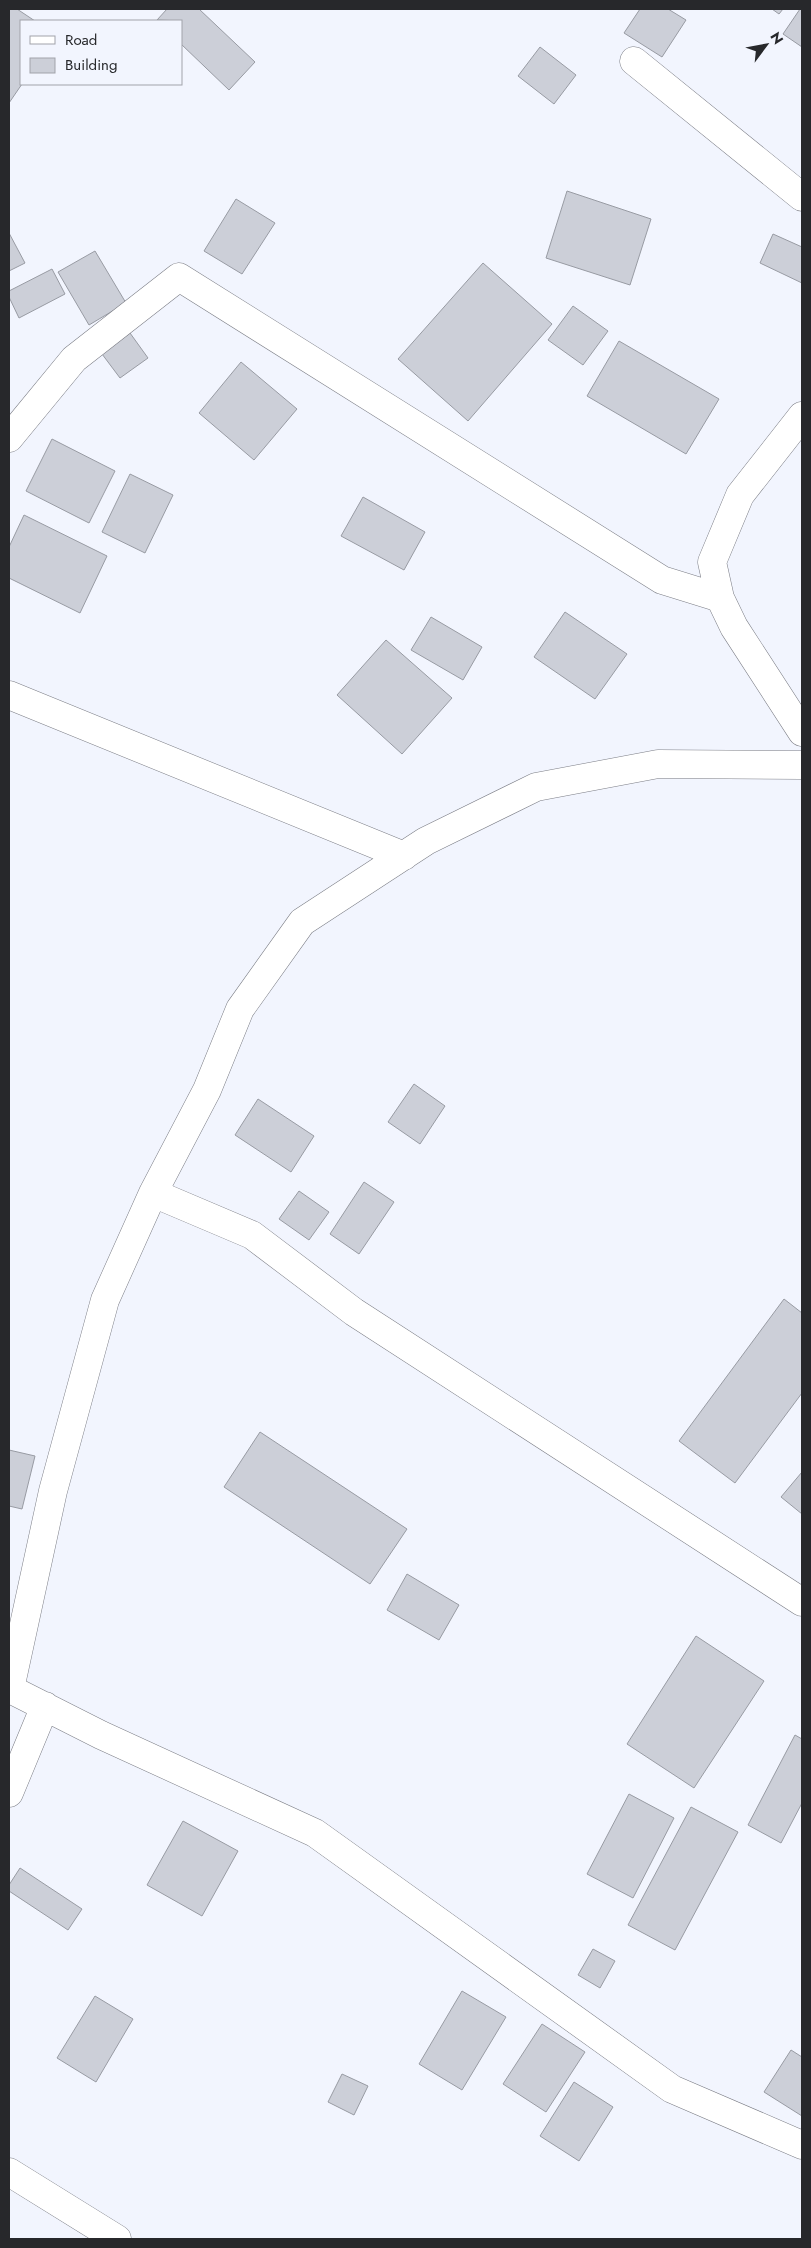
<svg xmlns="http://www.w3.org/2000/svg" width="811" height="2248" font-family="Jost,sans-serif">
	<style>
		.building { fill: #cccfd8; stroke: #989ba3 }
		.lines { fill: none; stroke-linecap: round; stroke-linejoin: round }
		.minor-casing { stroke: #7c7e86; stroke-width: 29 }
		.minor { stroke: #fff; stroke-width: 28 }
	</style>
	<rect width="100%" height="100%" fill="#f2f5fe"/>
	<path class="building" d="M9,9H17L35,21H21L22,84L9,103Z
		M167,9H199L255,62L229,90L181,44V21L157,20Z
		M640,9H668L686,20L662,57L624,33Z
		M772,9H783L779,14Z
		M800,9H802V47L783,34Z
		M540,47L576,75L554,104L518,76Z
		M567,191L651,219L630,285L546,258Z
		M236,199L275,223L242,274L204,251Z
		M9,233L25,263L9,271Z
		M773,234L802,247V283L760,263Z
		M95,251L126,303L89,325L58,272Z
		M483,263L552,324L468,421L398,359Z
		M52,269L65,294L19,318L9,297V291Z
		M573,306L608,331L583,365L548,340Z
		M130,333L148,358L120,378L102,354Z
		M619,341L719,399L686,454L587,396Z
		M241,362L297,409L254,460L199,413Z
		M52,439L115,471L89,523L26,491Z
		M130,474L173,495L145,553L102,532Z
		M363,497L425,532L404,570L341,536Z
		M24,515L107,556L80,613L9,578V547Z
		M565,612L627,654L595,699L534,657Z
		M431,617L482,647L463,680L411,650Z
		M386,640L452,698L402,754L337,695Z
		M414,1084L445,1106L420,1144L388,1122Z
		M258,1099L314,1136L291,1172L235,1135Z
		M364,1182L394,1202L359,1254L330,1234Z
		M299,1191L329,1212L309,1240L279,1219Z
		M784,1299L802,1313V1393L735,1483L679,1441Z
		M260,1432L407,1529L370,1584L224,1487Z
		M9,1450L35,1456L22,1509L9,1506Z
		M802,1472V1514L781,1497Z
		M407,1574L459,1605L439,1640L387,1610Z
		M696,1636L764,1681L694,1788L627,1744Z
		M795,1735L802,1739V1803L781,1843L748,1825Z
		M629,1794L674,1818L633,1898L587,1874Z
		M691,1807L738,1832L675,1950L628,1925Z
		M183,1821L238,1851L202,1916L147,1885Z
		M20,1868L82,1909L68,1930L9,1891V1885Z
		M593,1949L615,1961L600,1988L578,1975Z
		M462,1991L506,2017L462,2090L419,2064Z
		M95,1996L133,2019L96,2082L57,2058Z
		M542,2024L585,2052L546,2112L503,2084Z
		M791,2050L802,2057V2116L764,2092Z
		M342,2074L368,2086L354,2115L328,2102Z
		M574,2082L613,2107L579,2161L540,2136Z"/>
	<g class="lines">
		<defs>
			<path id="minor" d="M634,61L802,197
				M802,416L740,495L712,562L720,598L734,627L802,732
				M9,438L74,359L179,277L662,580L720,598
				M9,695L404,856
				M802,765L658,764L536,787L426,841L302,922L240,1009L207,1090L153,1193L105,1300L53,1491L10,1689L101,1735L315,1833L672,2089L802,2145
				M153,1193L252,1235L354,1312L802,1602
				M9,1793L45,1706
				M9,2172L117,2239"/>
		</defs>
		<use href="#minor" class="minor-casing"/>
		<use href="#minor" class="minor"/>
	</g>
	<rect width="811" height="2248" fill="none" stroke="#27282b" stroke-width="20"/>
	<rect x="20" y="20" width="162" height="65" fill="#f2f5fe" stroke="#a1a3aa"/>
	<rect x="30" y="36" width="25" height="8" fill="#ffffff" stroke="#a1a3aa"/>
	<text x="65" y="45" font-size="15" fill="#27282b">Road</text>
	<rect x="30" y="58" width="25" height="15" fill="#cccfd8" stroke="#a1a3aa"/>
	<text x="65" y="70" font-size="15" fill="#27282b">Building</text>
	<g transform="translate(766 45) rotate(58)" stroke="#f2f5fe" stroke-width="4" paint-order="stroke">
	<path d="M0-4L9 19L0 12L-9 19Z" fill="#27282b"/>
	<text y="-8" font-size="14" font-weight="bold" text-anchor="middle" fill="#27282b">N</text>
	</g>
</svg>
